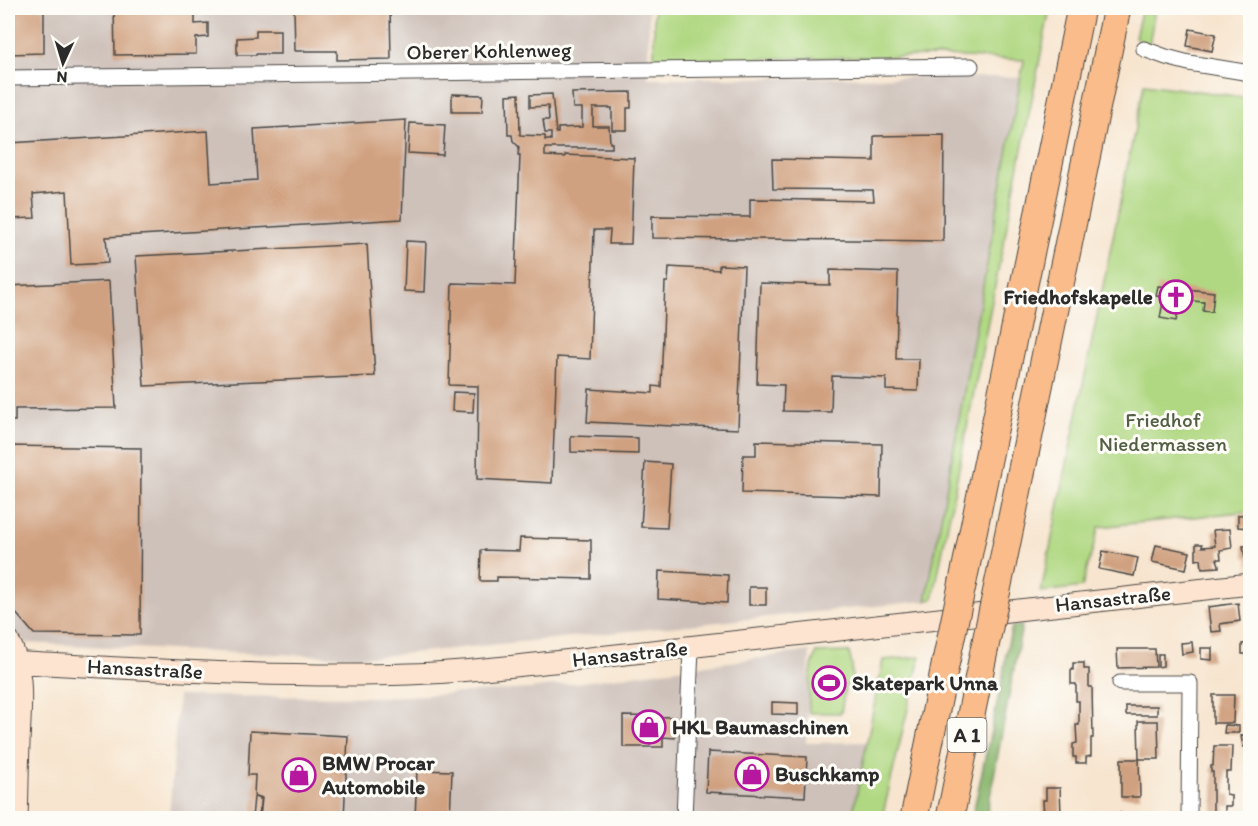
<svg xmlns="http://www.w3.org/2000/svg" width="1258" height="826" font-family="Itim,sans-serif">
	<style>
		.industrial { fill: #cec1ba }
		.green { fill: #b0d882; stroke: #6e8256; stroke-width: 1.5 }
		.forest { fill: #8cb870; stroke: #5c724e; stroke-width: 1.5 }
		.building { fill: #d0a180 }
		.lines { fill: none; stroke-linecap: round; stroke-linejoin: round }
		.street-casing { stroke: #4a4744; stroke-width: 17 }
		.secondary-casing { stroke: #4a4744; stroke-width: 23 }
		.highway-casing { stroke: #4a4744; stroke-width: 29 }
		.street { stroke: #fff; stroke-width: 15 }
		.secondary { stroke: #fde4d0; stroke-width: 21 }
		.highway { stroke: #f9bc8a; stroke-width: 27 }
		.highway-bridge-casing { stroke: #4a4744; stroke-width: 29; stroke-linecap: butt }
		.highway-bridge { stroke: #f9bc8a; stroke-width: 27 }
		.labels { text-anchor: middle; stroke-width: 6; stroke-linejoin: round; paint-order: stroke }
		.shield { fill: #fdfcf7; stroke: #6a6a68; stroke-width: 1.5 }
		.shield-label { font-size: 20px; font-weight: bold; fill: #2b2b2b }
		.street-label { font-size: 21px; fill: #2b2b2b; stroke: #fdfcf7 }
		.poi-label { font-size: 21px; font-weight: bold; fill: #2b2b2b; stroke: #fdfcf7; text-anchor: start }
		.park-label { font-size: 21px; fill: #535f45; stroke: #fdfcf7 }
	</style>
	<rect width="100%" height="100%" fill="#fdfcf7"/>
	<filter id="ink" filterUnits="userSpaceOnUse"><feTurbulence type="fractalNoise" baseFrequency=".0167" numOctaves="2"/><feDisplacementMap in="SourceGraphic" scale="12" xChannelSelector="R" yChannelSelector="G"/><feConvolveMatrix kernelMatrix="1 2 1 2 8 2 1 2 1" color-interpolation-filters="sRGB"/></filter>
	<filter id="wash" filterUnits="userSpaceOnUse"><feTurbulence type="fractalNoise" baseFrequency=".008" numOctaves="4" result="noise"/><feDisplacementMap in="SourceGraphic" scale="24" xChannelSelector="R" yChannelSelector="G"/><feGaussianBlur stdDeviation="1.35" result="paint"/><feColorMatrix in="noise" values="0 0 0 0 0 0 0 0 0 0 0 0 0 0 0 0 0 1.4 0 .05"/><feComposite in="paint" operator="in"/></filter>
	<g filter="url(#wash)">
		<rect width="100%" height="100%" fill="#f7e5cf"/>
		<path class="industrial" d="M8,8H649L648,78L1020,77L926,601L372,657L235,653L25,643L8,623Z
			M810,651L806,743L867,742L852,818H169L178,696L390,697L530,689Z"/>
		<path class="green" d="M654,8H1050L933,599L926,601L1024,60L943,56L654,60Z
			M1142,8H1155L1149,46L1135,37Z
			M1144,84L1250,98V511L1099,527L1082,587L1041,592Z
			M849,652L852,666V678L845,688L841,713H809C808,692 809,673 816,653Z
			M920,657L882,818H852L883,660Z"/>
		<path class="forest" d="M1022,626L986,818H972L1003,676L1006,653L1012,627Z"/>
		<g id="blocks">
			<path class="building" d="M8,8H44V53L8,54Z
				M114,8H195V24L208,23V37L196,38V54L115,55Z
				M294,8H390L391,59L337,60V51H295Z
				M1190,29L1216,34L1212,51L1187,46Z
				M256,30H280V54H256V55H237V38L256,37Z
				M631,92V108H627V130H612V108H593V126H609L610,143H612V148H545V156L565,157V155L634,158L631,244H609L610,230H594L590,359L557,357L552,483L477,479L478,386L449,385L452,283L515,285L520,155H518L519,147L513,141L512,135H508L507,95L519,94L520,135L545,136V140H551V133H545L543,120H549L548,106L530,107V95L552,94L556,133H558V128L582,127V108H573L572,93Z
				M452,94L483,95L482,112H452Z
				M406,120L402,219L106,237L108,263L71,265L67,191L33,194L35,218L8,219V177H11L9,143L208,131L211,183L257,180L254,129Z
				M410,123L445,125L443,155L408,153Z
				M944,135L943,241L652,238V216L750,217V199L874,201L873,190L773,189L772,159L874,161V136Z
				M406,241L426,242L424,292L404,291Z
				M367,244L375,376L144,386L136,256Z
				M719,265L744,266L738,429L587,422L589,389L653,393V386L661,387L665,282H668L669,267L719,270Z
				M830,270L898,272L896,359H919L918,391L886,390V378L832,376L831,412L783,411L784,385L757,384L760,283L830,285Z
				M109,281L116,408L15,409V421H8V286Z
				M1158,286L1214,292L1212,312L1203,311L1204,302L1181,300L1176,321L1160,318L1164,297L1156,296Z
				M453,392L474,393L473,412L452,411Z
				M571,436L638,438V454L571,452Z
				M756,441L882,444L881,497L742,493L743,455H756Z
				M8,446L141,448L140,635L34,634L8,604Z
				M645,462L671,464L667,528L641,527Z
				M1250,514V528L1238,527V515Z
				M1230,529L1232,548L1220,550L1221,559H1217L1219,565V567L1202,568L1201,559L1196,560V544H1202V547L1215,546L1213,530Z
				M520,538L591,540V579L497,577V581H480L481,550L519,551Z
				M1156,545L1190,552L1186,569L1152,562Z
				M1243,546H1250V568H1249L1248,557L1245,558Z
				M1103,551L1138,558L1134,576L1099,569Z
				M659,571L728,575L727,603L658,599Z
				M749,587H766V605H749Z
				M1238,603L1240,621L1220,624L1221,631L1211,632L1208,607Z
				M1192,642L1193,652L1182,654L1181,643Z
				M1250,643V660H1247L1246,654H1242V644Z
				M1201,648H1212V660L1201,659Z
				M1117,649H1155L1156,667L1118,668Z
				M1158,654H1163V666L1158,667Z
				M1073,663H1084V669H1089V687H1092L1093,738H1091V756L1086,757V763H1076V757H1073V744L1077,743L1076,725H1079V701H1076V684H1071V670H1073Z
				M1213,695H1234L1233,723H1213Z
				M772,702L798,703V715L772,714Z
				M1126,706H1157V715H1126Z
				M623,716L676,717L675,738L663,737V747H623Z
				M1138,721H1158L1159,759H1139L1140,797H1121V759H1139Z
				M1225,725L1239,726V733H1224Z
				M250,731L348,736L344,818H260L262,798L254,795L255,775H248Z
				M1250,735V746L1243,747L1241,736Z
				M1214,746H1232L1231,772H1226V794L1231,795V806H1225V818H1213V772H1211V766H1213Z
				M708,752L807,757L805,797L706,792Z
				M417,770L452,771L450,818H415Z
				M1046,788H1060L1061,814H1058V818H1044L1043,800H1046Z
				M254,797H260L259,818H252Z
				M1121,813V818H1105L1104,814Z
				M1101,814V818H1083V815Z
				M586,815L635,817V818H586Z"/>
		</g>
	</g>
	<g filter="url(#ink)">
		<use href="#blocks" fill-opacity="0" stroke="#4a4744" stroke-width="1.5"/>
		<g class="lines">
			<defs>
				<path id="street" d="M1144,49L1166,57L1189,63L1250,73
					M8,78L971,66
					M1120,683H1190L1189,818
					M684,818L691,647"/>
				<path id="secondary" d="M8,640C26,670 20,710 19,744C18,769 18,794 17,818
					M8,662C141,669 275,678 409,674C460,673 512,666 563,661L1250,584"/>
				<path id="highway" d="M1002,566L1117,8
					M963,581L1081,8
					M914,818L946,661
					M950,818L984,651"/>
			</defs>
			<use href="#street" class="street-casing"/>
			<use href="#secondary" class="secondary-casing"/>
			<use href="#highway" class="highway-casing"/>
			<use href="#street" class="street"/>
			<use href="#secondary" class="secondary"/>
			<use href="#highway" class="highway"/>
			<defs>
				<path id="highway-bridge" d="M984,651L1002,566
					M946,661L963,581"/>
			</defs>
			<use href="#highway-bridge" class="highway-bridge-casing"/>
			<use href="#highway-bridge" class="highway-bridge"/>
		</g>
	</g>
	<defs>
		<symbol id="church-ring" viewBox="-11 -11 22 22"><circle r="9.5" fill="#fdfcf7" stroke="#b5179e" stroke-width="1.5"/><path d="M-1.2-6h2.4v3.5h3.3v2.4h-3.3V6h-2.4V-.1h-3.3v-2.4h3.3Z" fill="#b5179e"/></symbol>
		<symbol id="stadium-ring" viewBox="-11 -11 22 22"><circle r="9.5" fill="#fdfcf7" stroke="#b5179e" stroke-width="1.5"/><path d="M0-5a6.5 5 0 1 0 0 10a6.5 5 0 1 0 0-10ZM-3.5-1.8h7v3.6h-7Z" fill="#b5179e"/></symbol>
		<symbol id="shop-ring" viewBox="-11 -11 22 22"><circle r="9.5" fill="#fdfcf7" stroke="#b5179e" stroke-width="1.5"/><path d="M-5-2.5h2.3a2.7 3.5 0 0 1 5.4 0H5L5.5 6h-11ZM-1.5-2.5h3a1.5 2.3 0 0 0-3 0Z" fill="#b5179e"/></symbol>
	</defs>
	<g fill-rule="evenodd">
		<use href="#church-ring" x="1157" y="278" width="38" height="38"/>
		<use href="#stadium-ring" x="810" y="664" width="38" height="38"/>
		<use href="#shop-ring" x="630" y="708" width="38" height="38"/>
		<use href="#shop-ring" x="733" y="755" width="38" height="38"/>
		<use href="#shop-ring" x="280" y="756" width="38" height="38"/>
	</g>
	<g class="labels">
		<rect class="shield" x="947.5" y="718" width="39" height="34" rx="4.5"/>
		<g class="shield-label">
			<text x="967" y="742">A 1</text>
		</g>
		<g class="street-label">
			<text transform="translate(489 51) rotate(-1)" y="7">Oberer Kohlenweg</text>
			<text transform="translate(1113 599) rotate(-6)" y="7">Hansastraße</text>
			<text transform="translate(630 654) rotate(-6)" y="7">Hansastraße</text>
			<text transform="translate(145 669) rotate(3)" y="7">Hansastraße</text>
		</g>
		<g class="poi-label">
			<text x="1153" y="304" text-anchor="end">Friedhofskapelle</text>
			<text x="852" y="690">Skatepark Unna</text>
			<text x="672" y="734">HKL Baumaschinen</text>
			<text x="322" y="770">BMW Procar<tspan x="322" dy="24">Automobile</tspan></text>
			<text x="775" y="781">Buschkamp</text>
		</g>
		<g class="park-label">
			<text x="1163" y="427">Friedhof<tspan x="1163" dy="24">Niedermassen</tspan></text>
		</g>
	</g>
	<rect width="1258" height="826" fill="none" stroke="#fdfcf7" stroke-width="30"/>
	<g transform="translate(63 63) rotate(184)" stroke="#fdfcf7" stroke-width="4.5" paint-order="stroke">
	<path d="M0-4.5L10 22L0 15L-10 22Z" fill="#2b2b2b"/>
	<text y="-9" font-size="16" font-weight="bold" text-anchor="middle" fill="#2b2b2b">N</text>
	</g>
</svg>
